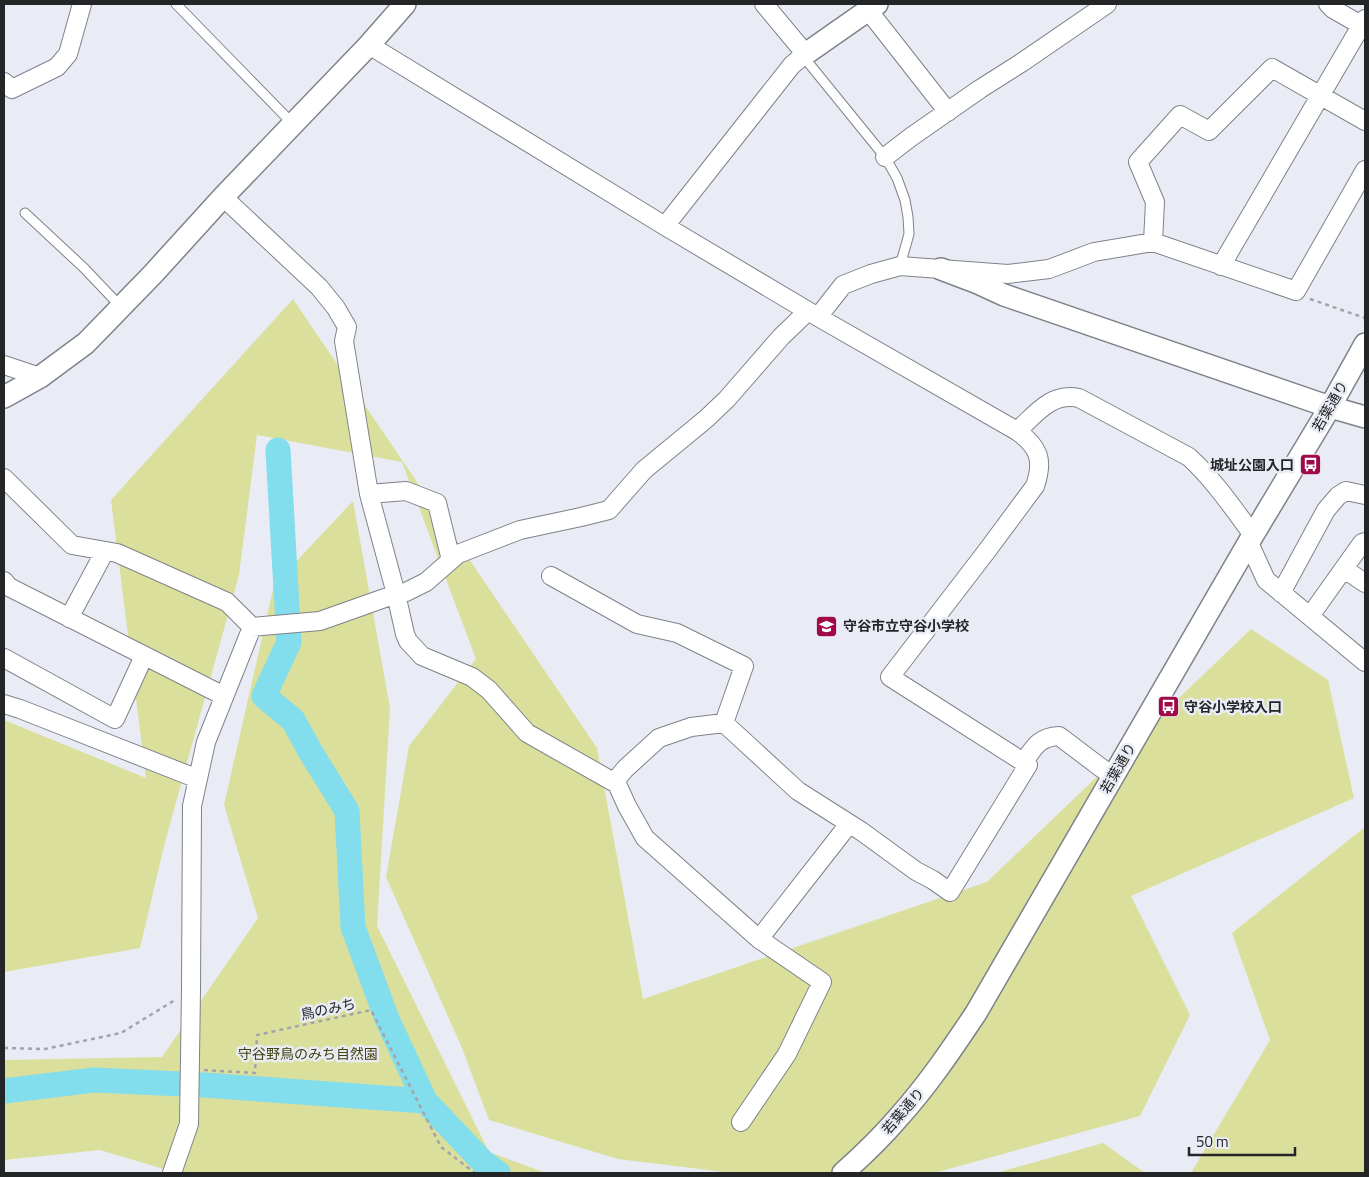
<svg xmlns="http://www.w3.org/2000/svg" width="1369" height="1177" font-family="'Titillium Web','Noto Sans JP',sans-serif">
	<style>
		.green { fill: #dbdf9c }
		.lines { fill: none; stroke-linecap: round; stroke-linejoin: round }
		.river { stroke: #82ddec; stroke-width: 25 }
		.service-casing { stroke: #7f8289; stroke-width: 11 }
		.minor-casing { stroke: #7f8289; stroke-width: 20 }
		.tertiary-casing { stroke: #7f8289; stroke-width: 24 }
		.path { stroke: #a2a4aa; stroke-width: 2.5; stroke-dasharray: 4 4; stroke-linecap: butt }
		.service { stroke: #fff; stroke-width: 9 }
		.minor { stroke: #fff; stroke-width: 18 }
		.tertiary { stroke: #fff; stroke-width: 21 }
		.labels { text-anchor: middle; stroke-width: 5; stroke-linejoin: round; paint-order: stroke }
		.street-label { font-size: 14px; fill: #242527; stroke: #e9ecf4 }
		.poi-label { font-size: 14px; font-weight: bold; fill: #242527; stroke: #e9ecf4; text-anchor: start }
		.park-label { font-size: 14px; fill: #42430f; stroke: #e9ecf4 }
	</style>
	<rect width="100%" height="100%" fill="#e9ecf4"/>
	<path class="green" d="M293,299L597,748L643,999L987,882L1251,629L1328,680L1354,798L1131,896L1190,1015L1140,1116L934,1173H732L618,1159L489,1120L462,1048L386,877L409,746L476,659L402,462L257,435L239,575L165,842L140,948L4,972V720L146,778L111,500Z
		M353,501L390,708L377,926L489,1152L546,1173H177L100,1150L4,1160V1060L162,1057L258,918L224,805L274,585Z
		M1365,827V1173H1191L1270,1040L1232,933Z
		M1103,1143L1145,1173H996Z"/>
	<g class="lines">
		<path class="river" d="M278,450L289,642L264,696L293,720L310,751L347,811L353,927L387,1019L425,1101
			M4,1091L94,1080L204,1085L425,1101L483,1162L498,1173"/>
		<defs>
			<path id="service" d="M176,4L293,124
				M804,55L807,61L885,157L897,178L905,200L908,217L909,234L900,266
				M25,213L84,268L121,307"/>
			<path id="minor" d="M1328,4L1333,9L1361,25
				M868,10L948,112
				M369,45L665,226L818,317L1017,431C1036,414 1051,392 1079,398L1189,457C1214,480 1233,508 1253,535
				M4,82L12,89L57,67L68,54L82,4
				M885,157L911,137L980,89L1021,63L1107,4
				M223,197L319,287L336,308L347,327L344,341L369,494L396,594L405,634L408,641L422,656L472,677L489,690L527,733L617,784
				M665,226L792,65L804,55L799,46L764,4
				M1153,242L1155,202L1138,162L1180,115L1209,131L1272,68L1365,121
				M1221,266L1365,19
				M818,317L843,285L871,274L900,266L1008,274L1049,269L1094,252L1153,242L1296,291L1365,170
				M4,365L40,377
				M4,478L72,545L117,553L227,602L252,627
				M369,494L406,491L437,503L451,560
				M1249,543L1266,580L1365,662
				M1344,569L1365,583
				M551,576L637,624L677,633L744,666L724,723
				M4,581L9,587L224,696
				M1281,593L1326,510L1338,496L1346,491L1365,495
				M1310,616L1362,543L1365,542
				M69,618L105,551
				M4,658L115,719L144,656
				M4,704L20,709L198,779
				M1024,762C1034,747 1039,737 1059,736L1100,767L1113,776
				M759,939L849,824
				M741,1122L787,1054L822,982L759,939L645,838L627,806L617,784L616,780L625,769L659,738L691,727L724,723L798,791L861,831L916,871L933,880L950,892L1028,765L890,677L986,552L1035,486C1044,460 1039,447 1017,431
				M172,1173L189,1124L191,990L192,806L206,742L252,627L320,621L396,594L406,592L426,582L458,554L520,530L581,517L609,510L644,470L706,419L727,399L781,337L808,311"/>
			<path id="tertiary" d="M804,55L877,4
				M941,269L978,283L1004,295L1330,407L1365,417
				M4,397L40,377L86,343L153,274L223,197L369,45L405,4
				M843,1173C862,1156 881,1138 898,1118C927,1086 952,1049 976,1013L1253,535L1330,407L1365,344"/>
		</defs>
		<use href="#service" class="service-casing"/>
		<use href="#minor" class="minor-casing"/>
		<use href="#tertiary" class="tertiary-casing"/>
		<path class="path" d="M1310,299L1365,318
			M4,1048L45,1049L121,1033L175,1000
			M204,1070L255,1073L257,1035L371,1010L441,1147L475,1173"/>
		<use href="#service" class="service"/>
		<use href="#minor" class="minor"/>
		<use href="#tertiary" class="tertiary"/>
	</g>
	<defs>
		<symbol id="bus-square" viewBox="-11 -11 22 22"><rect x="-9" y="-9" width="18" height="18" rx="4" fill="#a10848" stroke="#e9ecf4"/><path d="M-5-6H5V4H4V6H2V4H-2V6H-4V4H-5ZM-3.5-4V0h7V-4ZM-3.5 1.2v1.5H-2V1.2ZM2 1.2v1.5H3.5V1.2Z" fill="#fff"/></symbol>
		<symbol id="school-square" viewBox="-11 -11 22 22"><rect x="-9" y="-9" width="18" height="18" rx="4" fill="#a10848" stroke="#e9ecf4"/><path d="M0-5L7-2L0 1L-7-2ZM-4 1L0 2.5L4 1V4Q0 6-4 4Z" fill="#fff"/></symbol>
	</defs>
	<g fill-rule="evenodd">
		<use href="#bus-square" x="1298" y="452" width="25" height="25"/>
		<use href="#school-square" x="814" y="614" width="25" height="25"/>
		<use href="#bus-square" x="1156" y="694" width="25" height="25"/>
	</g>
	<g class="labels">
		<g class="street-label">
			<text transform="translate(1330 406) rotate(-60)" y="5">若葉通り</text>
			<text transform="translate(1118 768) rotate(-60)" y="5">若葉通り</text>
			<text transform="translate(328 1009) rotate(-12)" y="5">鳥のみち</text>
			<text transform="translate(903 1111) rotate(-49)" y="5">若葉通り</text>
		</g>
		<g class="poi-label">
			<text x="1294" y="470" text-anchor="end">城址公園入口</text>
			<text x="843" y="631">守谷市立守谷小学校</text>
			<text x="1184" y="712">守谷小学校入口</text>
		</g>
		<g class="park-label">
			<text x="308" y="1059">守谷野鳥のみち自然園</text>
		</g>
	</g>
	<rect width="1369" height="1177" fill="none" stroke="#242527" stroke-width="10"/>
	<path d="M1189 1147v8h106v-8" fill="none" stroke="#242527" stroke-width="2.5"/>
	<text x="1196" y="1147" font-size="15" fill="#242527" stroke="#e9ecf4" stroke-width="4" paint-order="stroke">50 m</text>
</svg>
